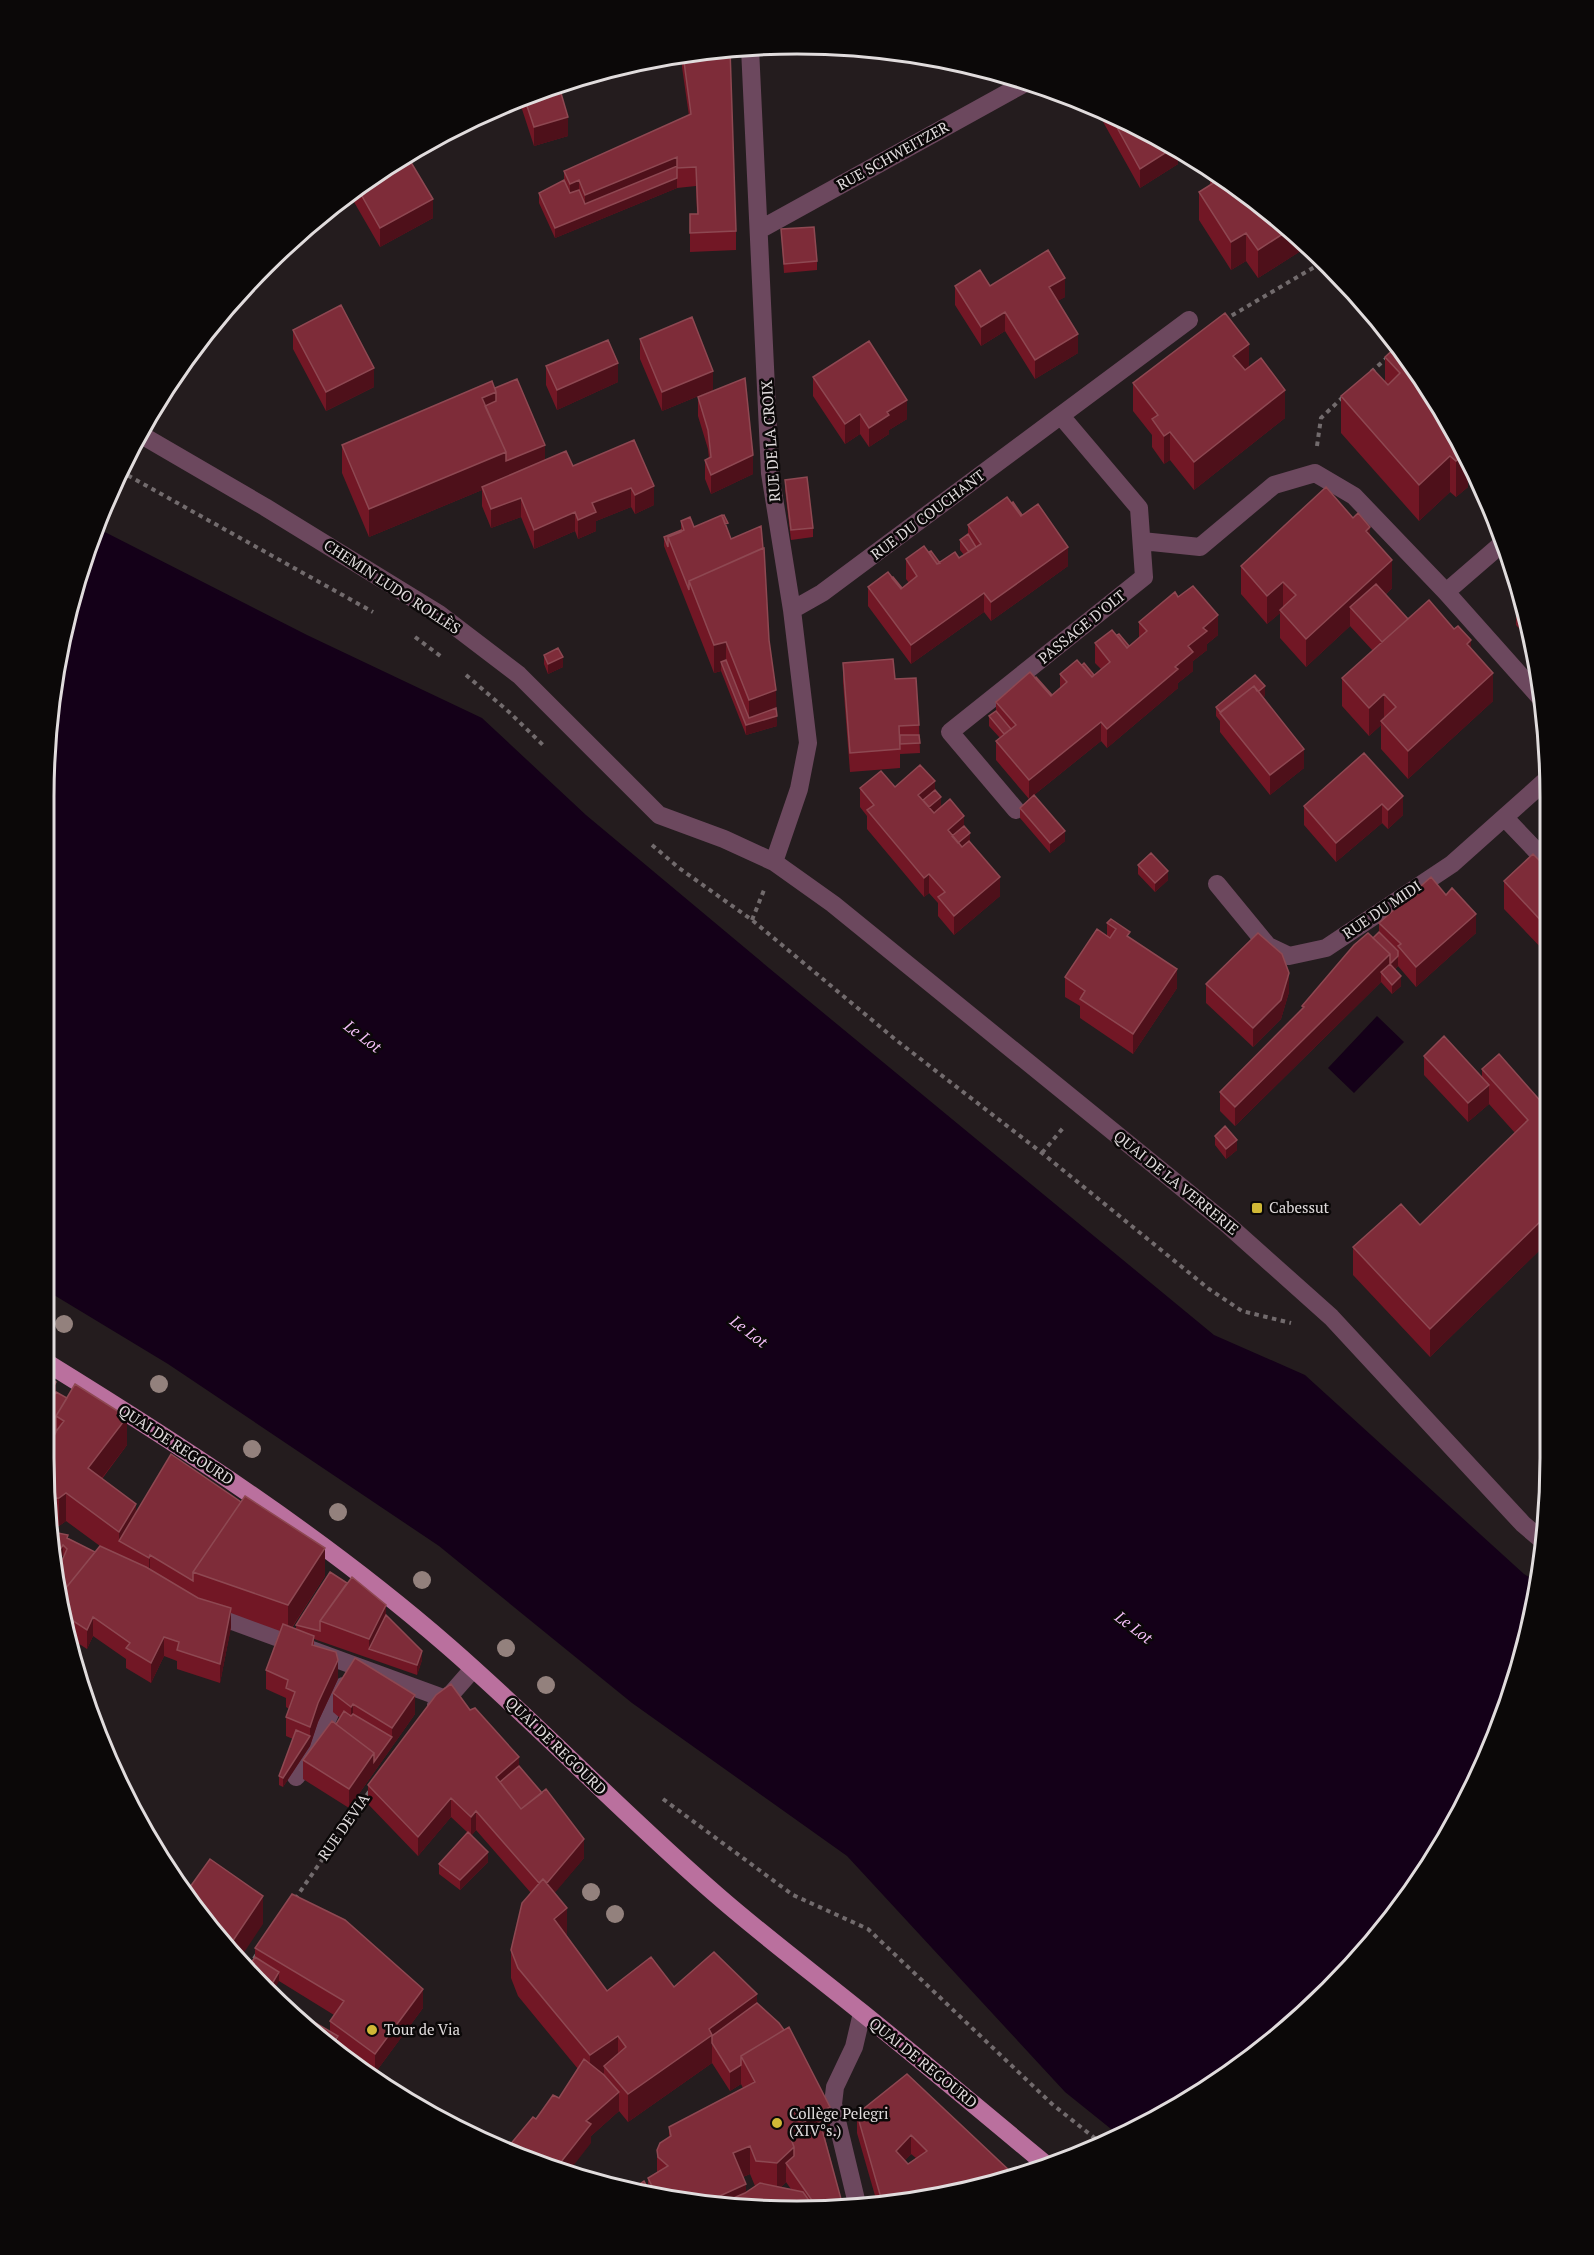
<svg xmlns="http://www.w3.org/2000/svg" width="1594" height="2255" font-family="'PT Serif',serif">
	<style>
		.water { fill: #140018 }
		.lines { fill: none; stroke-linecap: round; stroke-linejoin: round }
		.path { stroke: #726b6d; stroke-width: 4; stroke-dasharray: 4.5 4.5; stroke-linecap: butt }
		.minor { stroke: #6c485e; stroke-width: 18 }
		.major { stroke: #ba709e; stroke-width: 18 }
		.tree { fill: #93817d }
		.wall { fill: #721725; fill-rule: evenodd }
		.shaded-wall { fill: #4e101a }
		.building { fill: #7e2c39; stroke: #8e4852; stroke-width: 1.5; fill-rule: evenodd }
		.poi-dot { fill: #d0b836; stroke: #0b0808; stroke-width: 2 }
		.labels { text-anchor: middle; stroke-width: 5; stroke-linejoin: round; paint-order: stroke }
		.street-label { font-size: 15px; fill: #e1dcdd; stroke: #0b0808 }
		.poi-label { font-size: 15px; fill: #e1dcdd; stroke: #0b0808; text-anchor: start }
		.water-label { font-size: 16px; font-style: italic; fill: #f3bff7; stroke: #0b0808 }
		.rim { fill: none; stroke: #e1dcdd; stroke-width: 3 }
	</style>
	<rect width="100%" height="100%" fill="#241c1e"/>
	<path class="water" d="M95,527L307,635L482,718L586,815L775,973L1214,1335L1305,1375L1524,1574L1537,1582L1525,1653L1473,1791L1395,1916L1294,2024L1130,2134L1121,2137L1065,2092L847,1856L632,1703L439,1546L168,1364L44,1289V797L58,650Z
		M1377,1016L1404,1042L1354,1093L1328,1068Z"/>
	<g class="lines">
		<path class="path" d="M1224,320L1323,262
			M1371,372L1388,357
			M1317,446L1321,418L1343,397
			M120,471L373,612
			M415,637L443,658
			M466,675L509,712L543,745
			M652,845L679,868L752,920L896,1040L1042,1153L1209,1289L1242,1311L1291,1323
			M752,920L764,890
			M1042,1153L1063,1128
			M663,1799L793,1895L868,1929L1052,2104L1102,2144
			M295,1899L371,1789
			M249,1966L257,1954"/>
		<path class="minor" d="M750,48L770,473L792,610L808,743L799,789L774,862
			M759,230L1027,82
			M138,433L265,507L439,614L519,675L659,815L724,839L774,862L833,904L1228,1225L1331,1317L1523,1524L1543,1541
			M1142,541L1200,547L1274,485L1315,473L1354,496L1446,592L1544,702
			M1446,592L1505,541
			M792,610L822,593L1189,320
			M1016,810L950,732L1144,577L1139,508L1061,416
			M1505,818L1545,860
			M1217,884L1268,946L1289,956L1326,948L1452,864L1545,781
			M208,1612L443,1698
			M436,1705L452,1693L473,1669
			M296,1777C317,1750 327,1716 343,1686
			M858,2208L833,2104L835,2087L854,2047L862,2013"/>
		<path class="major" d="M44,1361C185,1448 324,1538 449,1647C542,1728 626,1817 719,1897C765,1937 813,1973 860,2011C922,2061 983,2112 1044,2163"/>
	</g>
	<g class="tree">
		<circle cx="64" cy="1324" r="9"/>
		<circle cx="159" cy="1384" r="9"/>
		<circle cx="252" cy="1449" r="9"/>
		<circle cx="338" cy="1512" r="9"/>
		<circle cx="422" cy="1580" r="9"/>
		<circle cx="506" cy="1648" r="9"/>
		<circle cx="546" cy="1685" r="9"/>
		<circle cx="591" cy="1892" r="9"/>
		<circle cx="615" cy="1914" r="9"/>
	</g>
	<path class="wall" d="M844,45L827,54L823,46Z
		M698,50L736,231V250L690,252V214H697L696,186L677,188L555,238L539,203V193L564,180V171L689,116L682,67V54Z
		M554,84L568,136L534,146L519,100Z
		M1097,109L1130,121L1178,151V164L1140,188L1097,111Z
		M406,154L433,218L380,247L350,195Z
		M1210,175L1255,199L1307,247L1258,278L1246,261L1231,270L1199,220V192L1210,185Z
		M781,229L817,261V270L784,273Z
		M955,286H990L1065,297L1057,301L1078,353L1035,379L1005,331L981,346L955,305Z
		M293,330L374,387L326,411L293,349Z
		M640,339L713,390L662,411L640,359Z
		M1395,348L1468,478V487L1456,497L1450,492L1419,521L1341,433V396L1385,382V357Z
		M546,366L618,382L557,410L546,385Z
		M1249,367L1285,418L1194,490L1170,460L1164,464L1152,447V435L1133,411V383Z
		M813,377L907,419L889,430V434L869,447L860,434L845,444L813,396Z
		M495,388L545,460L573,466L634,440L654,505L635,514L631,507L596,521V531L578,539L575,531L534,549L521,517L491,528L482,506V490L369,537L342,473V445Z
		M698,397L753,474L711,494L705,479V460L709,458L708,449L698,416Z
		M785,480L813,528V537L791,540L785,489Z
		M1012,503L1068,566L991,621L984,612L911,664L868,606V587L892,578L902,588L909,583L906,579V559L929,552L940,563L959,558L964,555L960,550V540L968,534V525Z
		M681,521L694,527L728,530L769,640L777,726L746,735L721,671L714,673L664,546V537L681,530Z
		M1370,535L1392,588L1386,594L1408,619L1471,649L1493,701L1408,779L1381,749V725L1369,736L1342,706V678L1373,651L1350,626L1306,667L1280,638V613L1267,624L1241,594V566Z
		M1178,597L1218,635L1207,644V650L1193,661V671L1178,683V688L1107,748L1101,741L1034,795L1065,841L1050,853L1020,818V808L1029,799L996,760V741L1000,738L989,726V716L996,711V702L1052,695L1060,688V674L1082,665L1094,675L1101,669L1095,663V643L1117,635L1129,646L1139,638V622Z
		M1521,601L1531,641L1516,625V605Z
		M544,655L563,667L548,674L544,664Z
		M843,663L895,679L919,725L920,753L900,754V768L850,772L843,682Z
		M1255,675L1265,696L1263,697L1304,768L1270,795L1220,732V721L1216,716V707Z
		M895,787L935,790L941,807L934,813L964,826L970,843L1000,896L954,935L938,916V903L929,893L924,897L867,829V816L860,807V788Z
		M1403,796V815L1388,829L1382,823L1336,862L1304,825V806Z
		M1138,865L1168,880L1155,892L1138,874Z
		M1545,866L1546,953L1504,909V881Z
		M1107,923L1130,938L1177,988L1133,1054L1080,1018V1006L1065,997V977L1107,936Z
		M1379,923L1476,933L1416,987L1398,966L1395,969L1401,986L1392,994L1381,982L1235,1126L1220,1111V1092L1302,1009V1006L1379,932Z
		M1206,984L1289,992L1281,1019L1253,1047L1206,1003Z
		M1424,1056L1482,1078V1069L1544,1105L1546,1102L1547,1243L1430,1357L1353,1275V1247L1420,1225L1515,1133L1489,1104L1468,1122L1424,1075Z
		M1215,1136L1237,1150L1226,1159L1215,1145Z
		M44,1375L56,1392L127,1445L102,1479L136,1512L325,1576L292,1628L296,1629V1625L330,1572L386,1615L422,1660L417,1675L314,1639V1645L338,1679L318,1722L310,1746L283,1787L279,1785V1776L293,1739L286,1736V1717L289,1709L286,1707V1698L266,1689V1670L280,1631L231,1613V1627L220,1683L177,1669V1661L164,1656L151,1683L126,1668V1659L93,1636L87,1649L67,1636L58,1570L64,1556L63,1555L57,1563L53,1532L68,1538L95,1552L100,1546L66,1521L59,1526H53L44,1458L47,1452L44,1450Z
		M333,1693L415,1714L349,1808L303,1779V1760L336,1724L340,1718L333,1712Z
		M470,1710L519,1766L584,1858L554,1893L567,1936L607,1991L674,1987L757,2003L830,2135L825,2138L844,2210L699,2205L634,2188L648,2189V2178L657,2173V2150L669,2137V2127L743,2088L741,2084L730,2091L712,2063L628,2122L619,2111L591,2136V2143L536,2119L559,2098L578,2069L518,1996L511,1978V1950L531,1893L476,1830L471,1836L488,1862L460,1890L439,1874V1864L467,1832L451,1817L418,1856L368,1804V1785ZM750,2174L755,2186L746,2192L743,2177ZM786,2182L791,2189L781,2187Z
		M255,1948L423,2008L375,2073L338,2045V2053L330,2032V2021L334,2015L279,1981L255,1957Z
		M857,2114L1013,2174L944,2197L878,2206L857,2133ZM911,2154L916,2158L908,2164L905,2160Z"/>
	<path class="shaded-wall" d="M844,45L827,54V46Z
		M568,117V136L534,146V127Z
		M1173,148L1178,151V164L1140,188V169Z
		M677,157V176L585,214V195Z
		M677,178V188L555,238V228Z
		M579,180V199L570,203V184Z
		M433,199V218L380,247V228Z
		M1289,230L1307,247L1258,278V250Z
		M1246,233V261L1231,270V242Z
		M1065,278V297L1049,306V287Z
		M1005,312V331L981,346V327Z
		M1078,334V353L1035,379V360Z
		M1249,344V372L1233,384V356Z
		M618,363V382L557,410V390Z
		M374,368V387L326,411V392Z
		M713,371V390L662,411V392Z
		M1285,390V418L1194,490V462Z
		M496,392V420L489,423L482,398Z
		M907,400V419L889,430V434L869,447V428L887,412Z
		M860,414V434L845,444V424Z
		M1170,432V460L1164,464V436Z
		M545,445V464L482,487V490L369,537V509L506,452Z
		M1464,450L1473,464L1476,471L1468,478V487L1456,497V461Z
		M753,455V474L711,494V475Z
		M1450,456V492L1419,521V485Z
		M654,486V505L635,514V495Z
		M631,488V507L596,521V531L578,539V520L592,503Z
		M521,498V517L491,528V509Z
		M575,512V531L534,549V530Z
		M1370,527V555L1366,531Z
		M1068,547V566L991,621V602Z
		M1392,560V588L1360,618L1350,607V626L1306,667V639Z
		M1283,582V610H1280V613L1267,624V596Z
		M984,593V612L911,664V645Z
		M1218,615V635L1207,644V650L1193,661V671L1178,683V688L1107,748V729L1188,646L1203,628Z
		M1471,640V668L1467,644Z
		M726,642V670L721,662V671L714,673V645Z
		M563,657V667L548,674V664Z
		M1493,673V701L1408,779V751Z
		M1265,686V696L1259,700V691Z
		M776,690L777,726L746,735V725L749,724V700Z
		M1384,694V722L1381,721V725L1369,736V708Z
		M1101,722V741L1029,799V780Z
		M1304,749V768L1270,795V775Z
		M935,781V800L923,810L918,795Z
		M1403,796V815L1388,829V810Z
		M941,797V807L925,821V811Z
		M1382,804V823L1336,862V843Z
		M964,816V835L948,840V830Z
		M1065,831V841L1050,853V843Z
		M970,833V843L954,856V847Z
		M1168,871V880L1155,892V883Z
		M929,874V893L924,897V878Z
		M1000,877V896L954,935V916Z
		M1476,914V933L1416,987V967Z
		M1390,954V973L1381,972V982L1235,1126V1107Z
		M1398,956V966L1390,973V964Z
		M1177,969V988L1133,1054V1034Z
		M1289,973V992L1281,1019L1253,1047V1028Z
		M1401,976V986L1392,994V985Z
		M1489,1085V1104L1468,1122V1103Z
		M1237,1140V1150L1226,1159V1149Z
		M1547,1215V1243L1430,1357V1329Z
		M56,1382V1402L44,1423V1404Z
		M127,1417V1445L88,1496V1468Z
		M66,1493V1521L59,1526V1498Z
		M136,1504V1532L119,1541V1532Z
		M63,1545V1555L57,1563L56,1556Z
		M325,1548V1576L288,1633V1605Z
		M150,1555V1574L149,1577V1558Z
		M386,1605V1625L369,1649V1639Z
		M231,1608V1627L220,1683V1664Z
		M93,1617V1636L87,1649V1630Z
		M164,1637V1656L151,1683V1663Z
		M422,1651V1660L417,1675V1665Z
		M338,1660V1679L318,1722L310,1746L283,1787V1778L310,1736V1727L318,1703Z
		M415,1695V1714L349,1808V1789L374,1753L392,1737V1728Z
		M353,1704V1723L351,1726V1707Z
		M519,1757V1776L501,1792L496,1777Z
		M451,1798V1817L418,1856V1837Z
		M476,1811V1830L471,1836V1817Z
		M584,1839V1858L543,1907V1887Z
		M488,1852V1862L460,1890V1880Z
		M263,1896V1924L241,1957L230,1945Z
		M567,1908V1936L554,1919Z
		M279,1972V1981L272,1993L269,1989Z
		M423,1989V2008L375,2073V2054Z
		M757,1994V2022L712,2043V2063L628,2122V2094L709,2029Z
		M338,2036V2053L331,2048Z
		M618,2036V2064L604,2066V2073L590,2083V2055Z
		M741,2065V2084L730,2091V2072Z
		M619,2092V2111L591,2136V2143L570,2170L557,2167L586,2121Z
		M830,2107V2135L794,2156L786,2163V2182L777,2191V2163L788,2131Z
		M911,2135V2154L896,2170V2151Z
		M750,2146V2174L733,2181V2153Z
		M746,2184V2207L700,2205Z
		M932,2190V2199L919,2200Z"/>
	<path class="building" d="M730,49L736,231L690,233V214H698L696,167L677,168V157L585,195L579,180L570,184L564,171L691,114L683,54L698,50Z
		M558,83L568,117L534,127L524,97Z
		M1109,113L1130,121L1173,148L1140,169Z
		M406,154L433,199L380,228L358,189Z
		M677,166V178L555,228L539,193L564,180L570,193L579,190L585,204Z
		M1213,173L1255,199L1289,230L1258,250L1246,233L1231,242L1199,192L1215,182L1210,175Z
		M814,227L817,261L784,264L781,229Z
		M1048,250L1065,278L1049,287L1078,334L1035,360L1005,312L981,327L955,286L980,270L990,286Z
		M341,305L374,368L326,392L293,330Z
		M1225,313L1249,344L1233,356L1245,370L1261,358L1285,390L1194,462L1170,432L1164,436L1152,419L1158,415L1133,383Z
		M692,317L713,371L662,392L640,339Z
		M608,340L618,363L557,390L546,366Z
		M869,341L907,400L887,412L889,415L869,428L860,414L845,424L813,377Z
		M1395,348L1466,453L1456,461L1450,456L1419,485L1341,396L1373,369L1388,385L1400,373L1385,357Z
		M745,378L753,455L711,475L705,460L711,457L708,430L698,397Z
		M517,379L545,445L506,461V452L485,406L496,401V392L495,388Z
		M492,381L496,392L482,398L506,452L369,509L342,445Z
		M634,440L654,486L635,495L631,488L592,503L596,512L578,520L575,512L534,530L521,498L491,509L482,487L566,451L573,466Z
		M807,477L813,528L791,530L785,480Z
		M1326,487L1353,518L1358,513L1370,527L1366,531L1392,560L1306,639L1280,610L1296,595L1283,582L1267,596L1241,566Z
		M1007,497L1021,516L1038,504L1068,547L991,602L984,593L911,645L868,587L888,572L901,589L917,576L906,559L924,546L937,564L955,552L959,558L981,544L968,525Z
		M1013,502L1022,515L1021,516L1012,503Z
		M722,515L731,539L761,526L763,548L689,581V590L668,537L684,530L681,521L690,517L694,527Z
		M724,515L728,523L725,524L722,516Z
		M681,530V532L668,537V547L664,537Z
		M968,534L976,547L969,552L960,540Z
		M764,548L769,640L776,690L749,700L726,642L714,645L689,581Z
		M931,551L940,563L937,564L929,552Z
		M893,577L902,588L901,589L892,578Z
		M1376,584L1408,619L1382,642L1350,607Z
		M1193,586L1218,615L1203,628L1207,631L1188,646L1193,652L1175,667L1178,669L1107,729L1101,722L1029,780L996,741L1016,725L996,702L1030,672L1051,696L1067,682L1060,674L1077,660L1092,677L1110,662L1095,643L1112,630L1127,648L1147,631L1139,622L1175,592L1178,597Z
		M1429,600L1454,629L1458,626L1471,640L1467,644L1493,673L1408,751L1381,721L1396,707L1384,694L1369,708L1342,678Z
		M1521,601L1524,615L1516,605Z
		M1119,634L1129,646L1127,648L1117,635Z
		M558,648L563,657L548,664L544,655Z
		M893,659L895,679L916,678L919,725L899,726L900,749L850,753L843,663Z
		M726,660L749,718L776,708L777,716L746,725L721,662Z
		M1084,663L1094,675L1092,677L1082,665Z
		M1255,675L1265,686L1259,691H1257L1254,686L1220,712L1216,707Z
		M1036,677L1052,695L1051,696L1035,678Z
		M1254,686L1304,749L1270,775L1220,713Z
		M996,711L1011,729L1004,734L989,716Z
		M900,735H919L920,743L900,744Z
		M1364,753L1403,796L1388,810L1382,804L1336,843L1304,806Z
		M920,765L935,781L918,795L934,813L950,799L964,816L948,830L962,847L969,841L1000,877L954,916L938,897L945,892L929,874L924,878L867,810L874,805L860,788L881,771L895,787Z
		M935,790L941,797L929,807L923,800Z
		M1034,795L1065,831L1050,843L1020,808Z
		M964,826L970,833L958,843L952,836Z
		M1151,853L1168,871L1155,883L1138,865Z
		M1533,854L1545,866V925L1504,881Z
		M1431,877L1446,895L1452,888L1476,914L1416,967L1398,946L1401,944L1379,923Z
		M1111,919L1130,932L1127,936L1177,969L1133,1034L1080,999L1085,991L1065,977L1097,929L1110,938L1116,929L1107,923Z
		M1379,932L1398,951V956L1390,964L1401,976L1392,985L1381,972L1390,964V954L1373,938Z
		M1258,933L1282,954L1289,973L1281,1000L1253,1028L1206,984Z
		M1368,933L1390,954L1235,1107L1220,1092L1304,1007L1302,1006L1354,945Z
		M1444,1036L1489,1085L1468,1103L1424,1056Z
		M1499,1054L1544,1105L1546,1102L1547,1215L1430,1329L1353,1247L1401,1204L1420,1225L1528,1120L1482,1069Z
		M1225,1126L1237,1140L1226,1149L1215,1136Z
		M44,1375L56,1382L44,1404Z
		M75,1384L127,1417L88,1468L136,1504L119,1532L66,1493L59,1498L49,1499L44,1456L52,1446L54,1434L64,1421L56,1416Z
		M56,1392L67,1398L56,1416V1432L50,1444L44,1441V1414Z
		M171,1454L241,1502L193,1572V1581L150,1555L149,1558L119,1541Z
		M245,1496L325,1548L288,1605L193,1572Z
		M53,1532L68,1535L67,1538L95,1552L61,1594L58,1570L67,1549L63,1545L56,1556Z
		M100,1546L146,1567L198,1598L231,1608L220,1664L177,1650L179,1642L164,1637L151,1663L126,1648L130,1643L93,1617L87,1630L64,1615L61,1594Z
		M330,1572L347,1583L320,1621V1631L296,1625Z
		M352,1577L386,1605L369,1639L320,1621Z
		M386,1615L422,1651L417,1665L369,1649Z
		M283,1624L314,1636L312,1645L336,1652L338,1660L318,1703L310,1727L286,1717L295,1692L286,1688L288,1680L266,1670Z
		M355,1658L415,1695L392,1728L353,1704L351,1707L333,1693Z
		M451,1684L470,1710L475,1708L519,1757L496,1777L521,1809L546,1789L584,1839L547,1883L543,1879L539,1883L476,1811L471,1817L451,1798L418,1837L368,1785L436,1695Z
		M344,1711L351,1716L353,1714L392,1737L374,1762V1753L336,1724Z
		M332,1721L374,1753L349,1789L303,1760Z
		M296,1730L310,1736L283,1778L279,1776Z
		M519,1766L542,1793L521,1809L500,1782Z
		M468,1832L488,1852L460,1880L439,1864Z
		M210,1859L263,1896L230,1945L185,1894Z
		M543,1879L567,1908L554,1919L607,1991L651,1957L674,1987L714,1952L757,1994L709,2029L712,2035L628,2094L604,2066L626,2047L618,2036L590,2055L518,1968L511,1950L522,1903Z
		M292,1894L345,1920L423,1989L375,2054L330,2021L344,2001L255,1948Z
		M255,1957L279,1972L269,1989L249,1966Z
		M281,2003L338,2036L331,2048L300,2025Z
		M757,2003L779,2023L784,2030L741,2056V2065L730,2072L712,2043V2036Z
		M789,2027L830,2107L788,2131L794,2147L777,2163L756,2161L750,2146L733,2153L746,2184L700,2205L656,2194L648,2178L668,2166L658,2157L657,2150L660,2143L671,2136L669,2127L755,2082L741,2056Z
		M584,2059L604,2075L619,2092L586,2121L591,2124L557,2167L508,2154L504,2152L533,2117L536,2119L553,2095L559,2098Z
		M907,2074L1013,2174L944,2197L936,2198L932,2190L919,2200L883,2205L857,2114ZM911,2135L927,2151L908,2164L896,2151Z
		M418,2097L466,2131L414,2104Z
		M820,2122L844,2210L818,2209L786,2163L794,2156V2147L791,2139Z
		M644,2181L650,2192L634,2188Z
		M760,2183L803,2192L815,2209L715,2206L745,2193Z"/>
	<g class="poi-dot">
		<rect x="1251" y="1202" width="12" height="12" rx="3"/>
		<circle cx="372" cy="2030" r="6"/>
		<circle cx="777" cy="2123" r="6"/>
	</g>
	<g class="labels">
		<g class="street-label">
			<text transform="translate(893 156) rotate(-29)" y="5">RUE SCHWEITZER</text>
			<text transform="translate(771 441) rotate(-94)" y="5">RUE DE LA CROIX</text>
			<text transform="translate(928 515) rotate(-37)" y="5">RUE DU COUCHANT</text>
			<text transform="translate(392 587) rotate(33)" y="5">CHEMIN LUDO ROLLÈS</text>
			<text transform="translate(1082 627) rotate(-39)" y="5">PASSAGE D'OLT</text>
			<text transform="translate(1382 910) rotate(-34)" y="5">RUE DU MIDI</text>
			<text transform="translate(1176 1183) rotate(39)" y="5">QUAI DE LA VERRERIE</text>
			<text transform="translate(176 1445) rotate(33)" y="5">QUAI DE REGOURD</text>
			<text transform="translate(556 1746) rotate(44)" y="5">QUAI DE REGOURD</text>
			<text transform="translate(344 1827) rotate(-55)" y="5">RUE DEVIA</text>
			<text transform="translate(923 2063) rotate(39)" y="5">QUAI DE REGOURD</text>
		</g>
		<g class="poi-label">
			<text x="1269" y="1213">Cabessut</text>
			<text x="384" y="2035">Tour de Via</text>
			<text x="789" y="2119">Collège Pelegri<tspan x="789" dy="17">(XIV°s.)</tspan></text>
		</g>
		<g class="water-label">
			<text transform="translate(363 1036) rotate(37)" y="6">Le Lot</text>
			<text transform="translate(749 1331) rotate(37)" y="6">Le Lot</text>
			<text transform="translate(1134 1627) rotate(37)" y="6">Le Lot</text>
		</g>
	</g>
	<path d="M0 0H1594V2255H0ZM797 54H797A743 743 0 0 1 1540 797V1458A743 743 0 0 1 797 2201H797A743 743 0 0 1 54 1458V797A743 743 0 0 1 797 54Z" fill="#0b0808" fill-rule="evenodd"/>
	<path class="rim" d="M797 54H797A743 743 0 0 1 1540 797V1458A743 743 0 0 1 797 2201H797A743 743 0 0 1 54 1458V797A743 743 0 0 1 797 54Z"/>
</svg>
